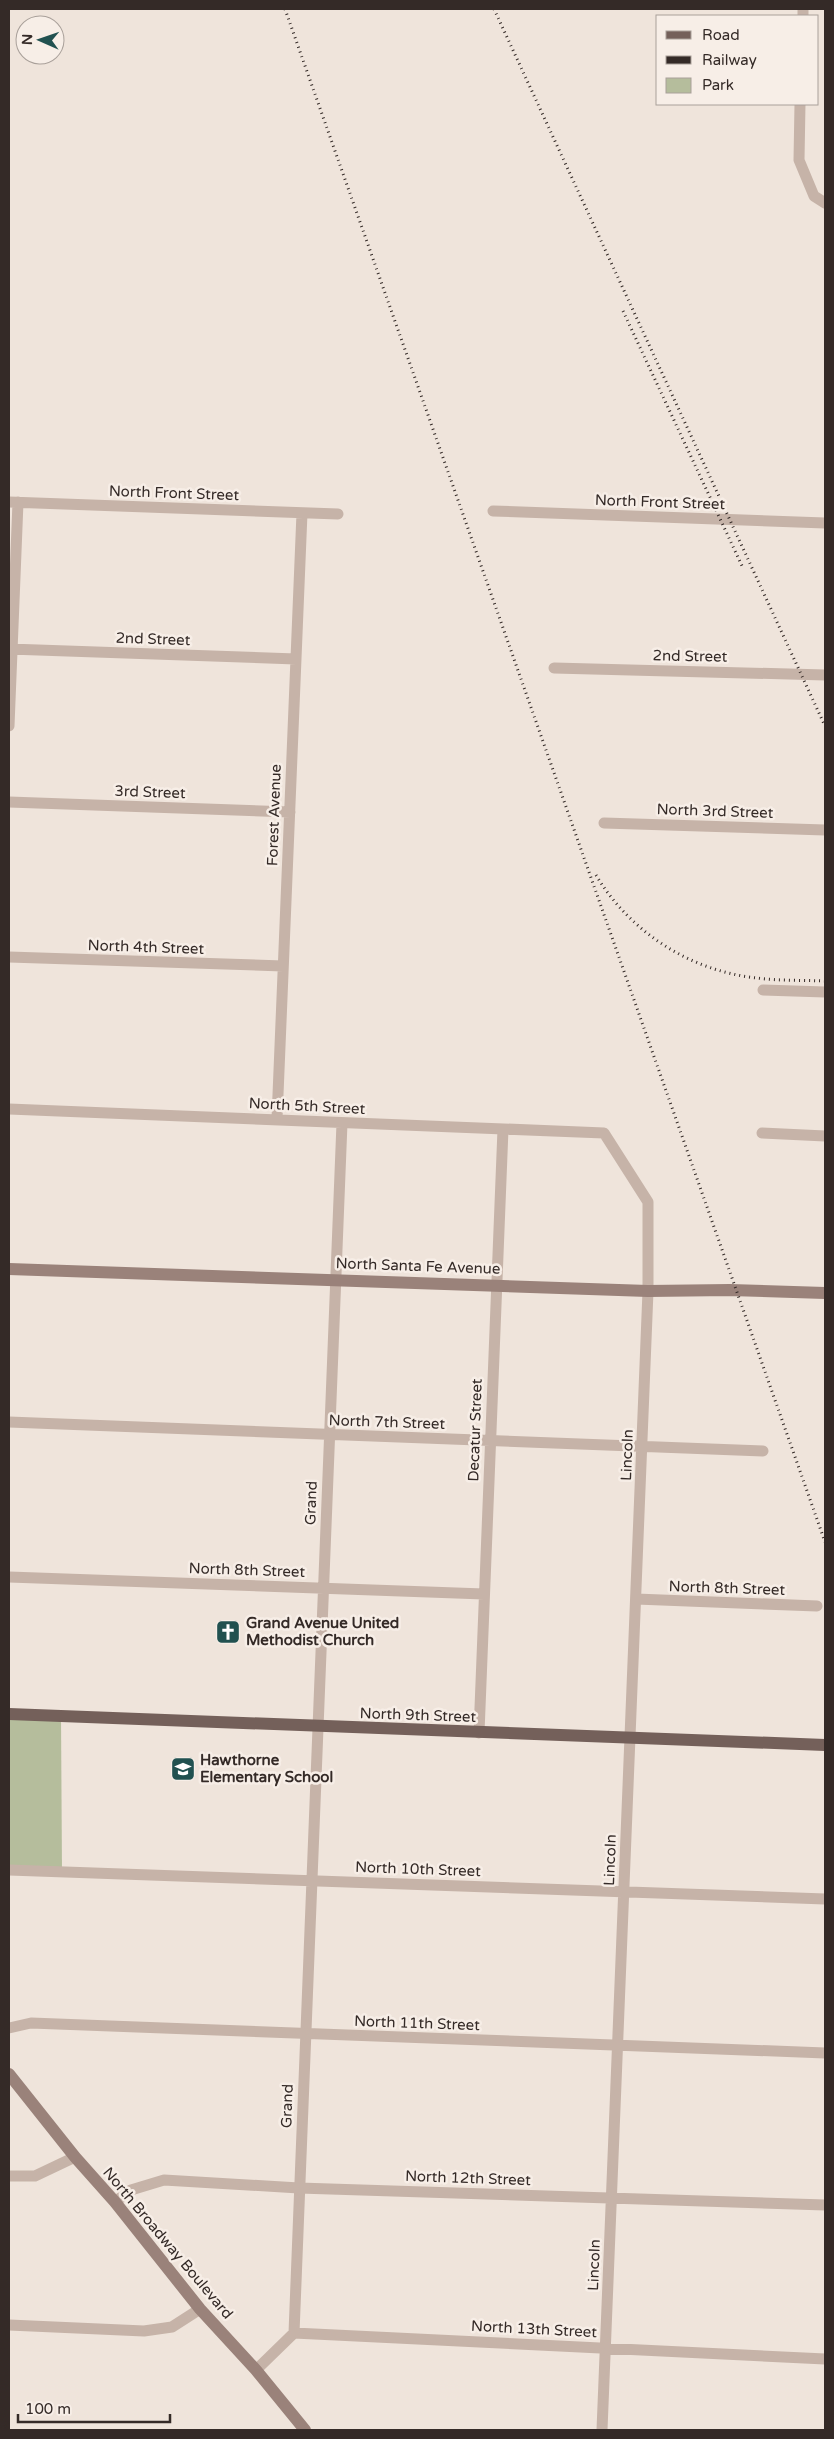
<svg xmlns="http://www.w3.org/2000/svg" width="834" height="2439" font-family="'Varela Round',sans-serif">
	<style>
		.green { fill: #b5bd9c }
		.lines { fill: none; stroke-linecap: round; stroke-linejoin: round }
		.street { stroke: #c6b3a8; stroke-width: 11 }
		.secondary { stroke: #9a827a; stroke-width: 12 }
		.primary { stroke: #74605a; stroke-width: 12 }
		.rail { stroke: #342a27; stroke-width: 3; stroke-dasharray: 1 4; stroke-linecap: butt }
		.labels { text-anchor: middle; stroke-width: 5; stroke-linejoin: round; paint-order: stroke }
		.street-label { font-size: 15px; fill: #342a27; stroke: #f7eee7 }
		.poi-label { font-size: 15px; font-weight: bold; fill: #342a27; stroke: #f7eee7; text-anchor: start }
	</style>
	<rect width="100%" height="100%" fill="#efe4db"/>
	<path class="green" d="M9,1714L61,1716L62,1872L9,1870Z"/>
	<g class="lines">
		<path class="street" d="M803,16V9
			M800,104L799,160L814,196L825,203
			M9,502L338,514
			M493,511L825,523
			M9,649L296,659
			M554,668L825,675
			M9,726L18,502
			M9,802L290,812
			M604,823L825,830
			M9,957L283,966
			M763,990L825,992
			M9,1109L604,1133L648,1202V1291L602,2430
			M277,1119L302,513
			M762,1133L825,1136
			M9,1422L763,1451
			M9,1577L484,1594
			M636,1599L817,1606
			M479,1733L503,1129
			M9,1870L825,1899
			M9,2028L31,2023L825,2053
			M9,2176H35L75,2157
			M115,2202L131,2190L164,2180L299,2188L825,2205
			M9,2325L144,2331L172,2327L200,2309
			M294,2333L342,1123
			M256,2370L294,2333L825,2359"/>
		<path class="secondary" d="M9,1269L648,1291L730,1290L825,1293
			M9,2074L75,2157L115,2202L200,2309L256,2370L305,2430"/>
		<path class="primary" d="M9,1714L825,1745"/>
		<path class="rail" d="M285,9L825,1542
			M494,9L825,726
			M623,311L743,568
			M596,875C630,932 690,971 757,978C779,981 803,980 825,981"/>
	</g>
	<defs>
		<symbol id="church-square" viewBox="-11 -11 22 22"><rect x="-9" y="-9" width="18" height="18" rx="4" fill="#215150" stroke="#f7eee7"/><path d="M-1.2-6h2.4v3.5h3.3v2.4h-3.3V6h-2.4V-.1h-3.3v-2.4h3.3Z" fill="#fff"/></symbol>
		<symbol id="school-square" viewBox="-11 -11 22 22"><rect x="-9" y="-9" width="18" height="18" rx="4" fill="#215150" stroke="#f7eee7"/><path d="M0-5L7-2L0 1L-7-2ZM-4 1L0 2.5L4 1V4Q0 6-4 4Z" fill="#fff"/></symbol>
	</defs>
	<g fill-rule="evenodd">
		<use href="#church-square" x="214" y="1618" width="28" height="28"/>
		<use href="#school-square" x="169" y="1755" width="28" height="28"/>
	</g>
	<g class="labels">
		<g class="street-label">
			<text transform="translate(174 493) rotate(2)" y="5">North Front Street</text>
			<text transform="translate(660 502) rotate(2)" y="5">North Front Street</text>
			<text transform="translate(153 639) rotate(2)" y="5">2nd Street</text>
			<text transform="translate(690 656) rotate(1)" y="5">2nd Street</text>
			<text transform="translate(150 792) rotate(2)" y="5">3rd Street</text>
			<text transform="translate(715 811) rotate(2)" y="5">North 3rd Street</text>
			<text transform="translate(274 815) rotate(-88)" y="5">Forest Avenue</text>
			<text transform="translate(146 947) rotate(2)" y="5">North 4th Street</text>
			<text transform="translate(307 1106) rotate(3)" y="5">North 5th Street</text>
			<text transform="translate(418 1266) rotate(2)" y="5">North Santa Fe Avenue</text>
			<text transform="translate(387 1422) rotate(2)" y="5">North 7th Street</text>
			<text transform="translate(475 1430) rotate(-88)" y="5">Decatur Street</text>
			<text transform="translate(627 1455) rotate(-88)" y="5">Lincoln</text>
			<text transform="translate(311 1503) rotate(-88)" y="5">Grand</text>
			<text transform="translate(247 1570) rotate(2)" y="5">North 8th Street</text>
			<text transform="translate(727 1588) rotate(2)" y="5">North 8th Street</text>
			<text transform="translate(418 1715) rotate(2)" y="5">North 9th Street</text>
			<text transform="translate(610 1860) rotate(-88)" y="5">Lincoln</text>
			<text transform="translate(418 1869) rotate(2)" y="5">North 10th Street</text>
			<text transform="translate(417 2023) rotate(2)" y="5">North 11th Street</text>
			<text transform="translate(287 2106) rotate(-88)" y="5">Grand</text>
			<text transform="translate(468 2178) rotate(2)" y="5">North 12th Street</text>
			<text transform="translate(168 2243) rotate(50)" y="5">North Broadway Boulevard</text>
			<text transform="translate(594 2265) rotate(-88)" y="5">Lincoln</text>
			<text transform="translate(534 2329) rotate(3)" y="5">North 13th Street</text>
		</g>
		<g class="poi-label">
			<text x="246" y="1628">Grand Avenue United<tspan x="246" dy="17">Methodist Church</tspan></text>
			<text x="200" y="1765">Hawthorne<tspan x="200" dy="17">Elementary School</tspan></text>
		</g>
	</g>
	<rect width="834" height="2439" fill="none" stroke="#342a27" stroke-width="20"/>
	<rect x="656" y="15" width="162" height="90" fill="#f7eee7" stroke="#a9a09a"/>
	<rect x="666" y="31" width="25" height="8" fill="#74605a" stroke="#a9a09a"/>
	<text x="702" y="40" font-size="15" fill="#342a27">Road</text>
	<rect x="666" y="56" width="25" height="8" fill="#342a27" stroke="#a9a09a"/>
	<text x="702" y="65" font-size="15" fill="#342a27">Railway</text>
	<rect x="666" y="78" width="25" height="15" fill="#b5bd9c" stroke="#a9a09a"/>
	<text x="702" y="90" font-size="15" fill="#342a27">Park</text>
	<g transform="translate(40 40) rotate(272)"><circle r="24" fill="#f7eee7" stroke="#a9a09a"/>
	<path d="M0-4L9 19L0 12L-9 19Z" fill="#215150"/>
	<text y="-8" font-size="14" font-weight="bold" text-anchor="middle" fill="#342a27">N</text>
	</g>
	<path d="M18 2414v8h152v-8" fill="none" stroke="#342a27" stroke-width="2.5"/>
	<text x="25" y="2414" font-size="15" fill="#342a27" stroke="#f7eee7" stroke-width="4" paint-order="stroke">100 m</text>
</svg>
